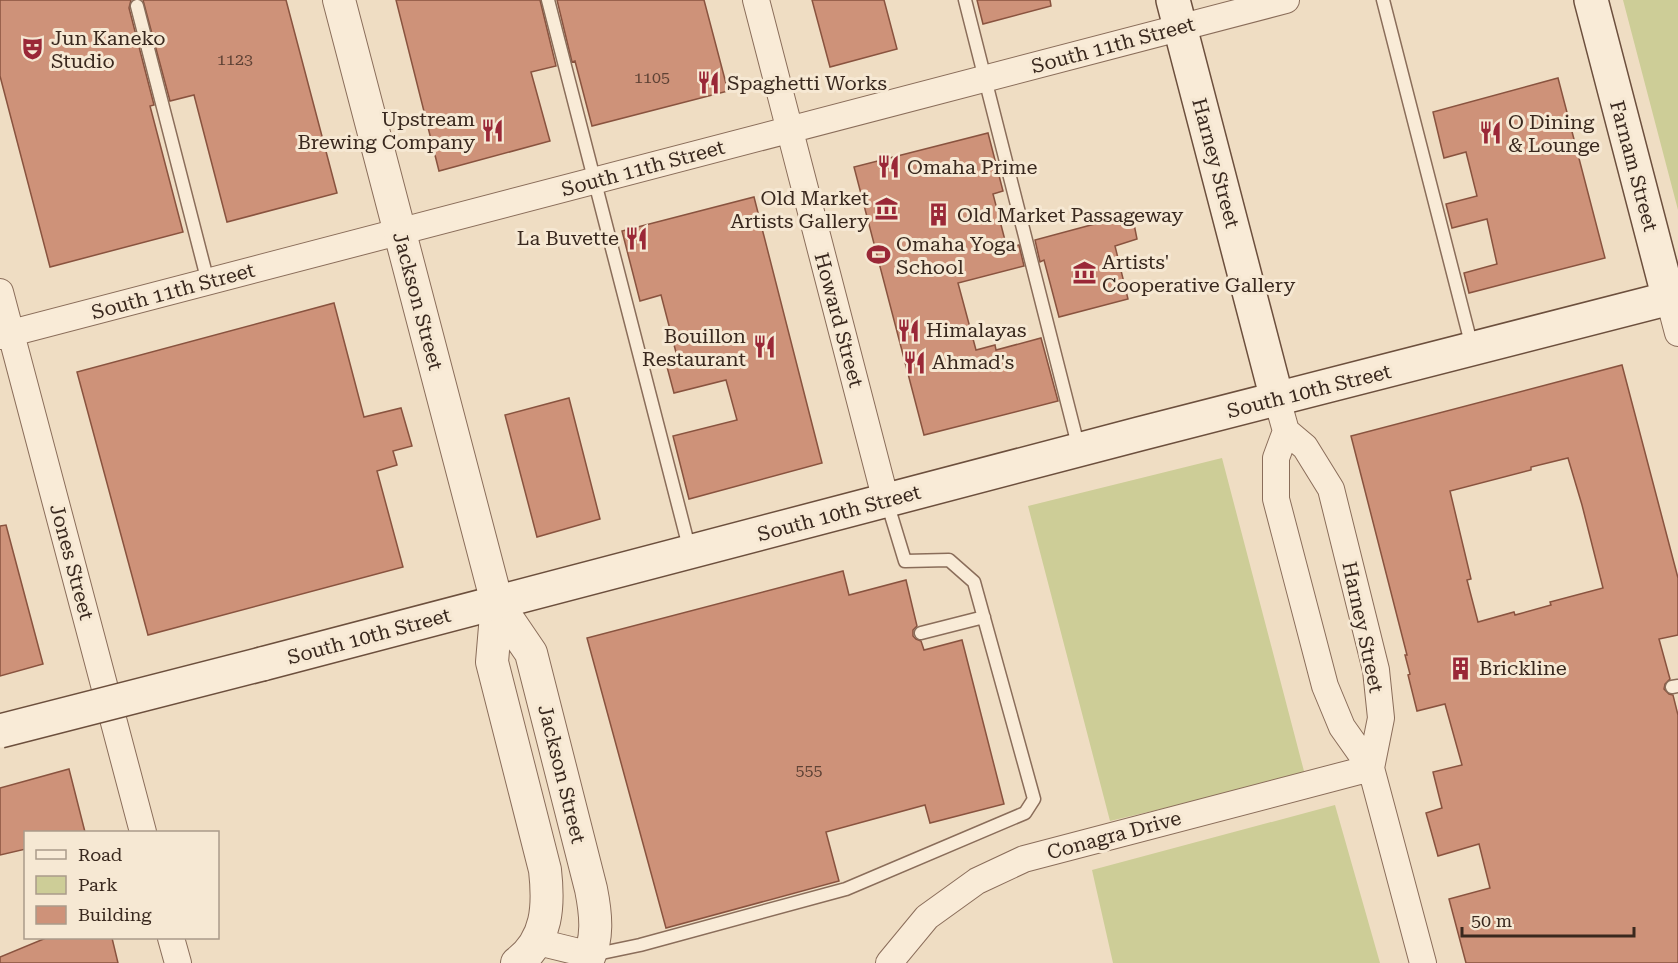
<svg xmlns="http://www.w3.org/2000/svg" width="1678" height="963" font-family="'Roboto Serif',serif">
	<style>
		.green { fill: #cdcd97 }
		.building { fill: #ce9279; stroke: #89533f; stroke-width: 1.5; fill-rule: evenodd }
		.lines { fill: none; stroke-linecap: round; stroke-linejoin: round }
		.service-casing { stroke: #8a6d5a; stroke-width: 15 }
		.minor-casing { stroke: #8a6d5a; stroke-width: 28 }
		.tertiary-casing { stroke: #8a6d5a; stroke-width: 34 }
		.secondary-casing { stroke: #6c4f3d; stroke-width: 36 }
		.service { stroke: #f9ebd7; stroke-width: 12 }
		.minor { stroke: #f9ebd7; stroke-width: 26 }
		.tertiary { stroke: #f9ebd7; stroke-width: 32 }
		.secondary { stroke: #f9ebd7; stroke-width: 33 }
		.secondary-bridge-casing { stroke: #6c4f3d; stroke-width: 36; stroke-linecap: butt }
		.secondary-bridge { stroke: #f9ebd7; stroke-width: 33 }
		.labels { text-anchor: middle; stroke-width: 6; stroke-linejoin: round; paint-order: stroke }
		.number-label { font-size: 16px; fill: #5e4235 }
		.poi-label { font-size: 20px; fill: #39281e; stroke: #f6e8d3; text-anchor: start }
		.street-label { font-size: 20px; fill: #39281e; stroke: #f6e8d3 }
	</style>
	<rect width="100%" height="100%" fill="#efddc3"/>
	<path class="green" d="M1623,0H1678V210Z
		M1222,458L1305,775L1110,821L1028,506Z
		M1335,805L1380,963H1113L1092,870Z"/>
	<path class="building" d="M0,0H131L129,8L154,105L150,106L183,232L50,267L0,76Z
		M143,0H286L337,193L227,222L194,95L170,101Z
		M396,0H540L556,66L531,72L550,141L439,171Z
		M557,0H704L728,91L592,126L575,61L572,62Z
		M812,0H884L897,49L830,67Z
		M977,0H1050L1051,6L983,24Z
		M1558,78L1605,258L1469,293L1464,273L1497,264L1487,219L1452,228L1446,204L1477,196L1466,152L1444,158L1433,112Z
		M988,133L1003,191L993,194L1007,248L1019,245L1024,266L958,283L976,350L995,345L996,350L1041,338L1058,401L924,435L854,167Z
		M754,197L822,463L689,499L673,436L737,420L726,380L674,393L666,363L678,360L661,295L640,301L622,231Z
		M1132,214L1137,239L1115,246L1128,299L1059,317L1044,260L1040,262L1035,240Z
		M334,303L364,417L401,408L412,446L393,451L397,465L377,471L403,567L148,635L77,372Z
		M1622,365L1678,578V635L1659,639L1670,679L1665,684L1664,689L1669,694L1673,695L1678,715V963H1466L1449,899L1490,888L1479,844L1438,856L1426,813L1442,808L1433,772L1462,765L1445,704L1417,711L1408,675L1410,674L1405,655H1407L1351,436ZM1568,458L1582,505L1603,588L1550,602L1551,605L1515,615L1514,612L1478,622L1467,580L1471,579L1450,491L1531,470V467Z
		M569,398L600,519L537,537L505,415Z
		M6,525L43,664L0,676V526Z
		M843,571L849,595L906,580L917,626L913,630V636L916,639L921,641L924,650L962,640L1004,804L930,823L925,805L826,832L839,881L666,928L587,638Z
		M69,769L85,832H26V849L0,855V788Z
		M46,938H112L118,963H0V957Z"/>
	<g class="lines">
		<defs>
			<path id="service" d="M548,0L690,551
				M965,0L1079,449
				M1383,0L1472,347
				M137,6L208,282
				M921,633L984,617
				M1672,687L1678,686
				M592,955L640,945L846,889L1025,813L1034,799L974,582L949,560L905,561L887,502"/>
			<path id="minor" d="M756,0L886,501
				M0,292L143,832
				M1669,299L1678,333
				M0,336L1286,0
				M1277,399L1286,431L1276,458V499L1325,686L1342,727L1371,768L1423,963
				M1286,431L1305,447L1331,489L1376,670L1381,718L1371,768
				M171,938L178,963
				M538,942L591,955
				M889,963L927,917L977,881L1024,859L1371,768"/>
			<path id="tertiary" d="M339,0L497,603L531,653L591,889C596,914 599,940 586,963
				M497,603L492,662L545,870C549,905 548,940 517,963"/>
			<path id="secondary" d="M1173,0L1277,399
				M1591,0L1669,299
				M262,664L1139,434L1678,296"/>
		</defs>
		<use href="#service" class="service-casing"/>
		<use href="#minor" class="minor-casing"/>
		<use href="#tertiary" class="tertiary-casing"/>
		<use href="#secondary" class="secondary-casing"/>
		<use href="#service" class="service"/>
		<use href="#minor" class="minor"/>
		<use href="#tertiary" class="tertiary"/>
		<use href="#secondary" class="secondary"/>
		<defs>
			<path id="secondary-bridge" d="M0,731L262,664"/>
		</defs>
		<use href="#secondary-bridge" class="secondary-bridge-casing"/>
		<use href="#secondary-bridge" class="secondary-bridge"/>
	</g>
	<defs>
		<symbol id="theatre-bare" viewBox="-9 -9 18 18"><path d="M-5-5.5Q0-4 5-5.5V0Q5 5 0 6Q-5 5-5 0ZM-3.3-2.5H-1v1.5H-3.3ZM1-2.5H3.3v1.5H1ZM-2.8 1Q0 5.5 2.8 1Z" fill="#9a2837" stroke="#f6e8d3" stroke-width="2.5" paint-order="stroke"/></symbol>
		<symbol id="restaurant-bare" viewBox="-9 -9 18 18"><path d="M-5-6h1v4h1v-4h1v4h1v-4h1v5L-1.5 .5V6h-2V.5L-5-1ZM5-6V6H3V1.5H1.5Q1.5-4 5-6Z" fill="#9a2837" stroke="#f6e8d3" stroke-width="2.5" paint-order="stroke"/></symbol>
		<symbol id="museum-bare" viewBox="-9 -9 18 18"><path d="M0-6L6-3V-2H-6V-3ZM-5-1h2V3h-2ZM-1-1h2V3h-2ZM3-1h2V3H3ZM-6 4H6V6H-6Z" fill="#9a2837" stroke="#f6e8d3" stroke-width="2.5" paint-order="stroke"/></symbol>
		<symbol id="building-bare" viewBox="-9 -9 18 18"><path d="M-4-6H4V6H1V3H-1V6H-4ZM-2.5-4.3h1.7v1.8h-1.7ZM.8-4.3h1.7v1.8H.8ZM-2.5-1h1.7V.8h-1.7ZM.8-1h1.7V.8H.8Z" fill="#9a2837" stroke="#f6e8d3" stroke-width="2.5" paint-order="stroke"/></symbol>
		<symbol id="stadium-bare" viewBox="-9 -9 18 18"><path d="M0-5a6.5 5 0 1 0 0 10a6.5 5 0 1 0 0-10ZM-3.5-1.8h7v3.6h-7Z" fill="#9a2837" stroke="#f6e8d3" stroke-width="2.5" paint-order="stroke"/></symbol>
	</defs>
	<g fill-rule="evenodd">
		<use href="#theatre-bare" x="16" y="32" width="33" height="33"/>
		<use href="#restaurant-bare" x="692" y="66" width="33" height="33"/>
		<use href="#restaurant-bare" x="476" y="114" width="33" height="33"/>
		<use href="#restaurant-bare" x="1474" y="116" width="33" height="33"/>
		<use href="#restaurant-bare" x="872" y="150" width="33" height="33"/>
		<use href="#museum-bare" x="870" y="192" width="33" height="33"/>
		<use href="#building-bare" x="922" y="198" width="33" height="33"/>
		<use href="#restaurant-bare" x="620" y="222" width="33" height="33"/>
		<use href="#stadium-bare" x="862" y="238" width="33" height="33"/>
		<use href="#museum-bare" x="1068" y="256" width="33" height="33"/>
		<use href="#restaurant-bare" x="892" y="314" width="33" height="33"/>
		<use href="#restaurant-bare" x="748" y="330" width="33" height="33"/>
		<use href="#restaurant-bare" x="898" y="346" width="33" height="33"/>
		<use href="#building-bare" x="1444" y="652" width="33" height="33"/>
	</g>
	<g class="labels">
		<g class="number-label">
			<text x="235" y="65">1123</text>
			<text x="652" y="83">1105</text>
			<text x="809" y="776">555</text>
		</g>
		<g class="poi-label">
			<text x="51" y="45">Jun Kaneko<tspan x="51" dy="23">Studio</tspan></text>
			<text x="727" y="90">Spaghetti Works</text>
			<text x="475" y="126" text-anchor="end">Upstream<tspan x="475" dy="23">Brewing Company</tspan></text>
			<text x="1508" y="129">O Dining<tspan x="1508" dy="23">&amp; Lounge</tspan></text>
			<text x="907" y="174">Omaha Prime</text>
			<text x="869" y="205" text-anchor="end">Old Market<tspan x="869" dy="23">Artists Gallery</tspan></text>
			<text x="957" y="222">Old Market Passageway</text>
			<text x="619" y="245" text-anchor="end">La Buvette</text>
			<text x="896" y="251">Omaha Yoga<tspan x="896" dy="23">School</tspan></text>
			<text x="1102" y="269">Artists'<tspan x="1102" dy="23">Cooperative Gallery</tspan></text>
			<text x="926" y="337">Himalayas</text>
			<text x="746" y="343" text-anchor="end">Bouillon<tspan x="746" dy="23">Restaurant</tspan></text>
			<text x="932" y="369">Ahmad's</text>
			<text x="1479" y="675">Brickline</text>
		</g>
		<g class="street-label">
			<text transform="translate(1113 45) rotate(-15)" y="7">South 11th Street</text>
			<text transform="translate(1216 163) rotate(75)" y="7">Harney Street</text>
			<text transform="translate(1634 166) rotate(75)" y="7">Farnam Street</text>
			<text transform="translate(643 168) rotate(-15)" y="7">South 11th Street</text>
			<text transform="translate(173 291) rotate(-15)" y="7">South 11th Street</text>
			<text transform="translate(418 301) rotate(75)" y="7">Jackson Street</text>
			<text transform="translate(839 320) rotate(75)" y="7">Howard Street</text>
			<text transform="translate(1309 391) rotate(-14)" y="7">South 10th Street</text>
			<text transform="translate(839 513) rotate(-15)" y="7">South 10th Street</text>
			<text transform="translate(72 562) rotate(75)" y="7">Jones Street</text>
			<text transform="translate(1363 627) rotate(78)" y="7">Harney Street</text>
			<text transform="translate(369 636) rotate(-15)" y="7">South 10th Street</text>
			<text transform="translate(562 774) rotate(76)" y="7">Jackson Street</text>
			<text transform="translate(1114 835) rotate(-15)" y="7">Conagra Drive</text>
		</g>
	</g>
	<rect x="24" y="831" width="195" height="108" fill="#f6e8d3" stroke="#aa9b8b" stroke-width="1.5"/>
	<rect x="36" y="850" width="30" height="9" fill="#f9ebd7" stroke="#aa9b8b" stroke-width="1.5"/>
	<text x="78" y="861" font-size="18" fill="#39281e">Road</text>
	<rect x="36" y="876" width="30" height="18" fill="#cdcd97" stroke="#aa9b8b" stroke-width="1.5"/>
	<text x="78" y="891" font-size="18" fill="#39281e">Park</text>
	<rect x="36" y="906" width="30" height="18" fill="#ce9279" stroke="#aa9b8b" stroke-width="1.5"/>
	<text x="78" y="921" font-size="18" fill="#39281e">Building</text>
	<path d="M1462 927v9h172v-9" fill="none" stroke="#39281e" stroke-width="3"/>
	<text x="1471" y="927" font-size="18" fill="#39281e" stroke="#f6e8d3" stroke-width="4.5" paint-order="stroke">50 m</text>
</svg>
